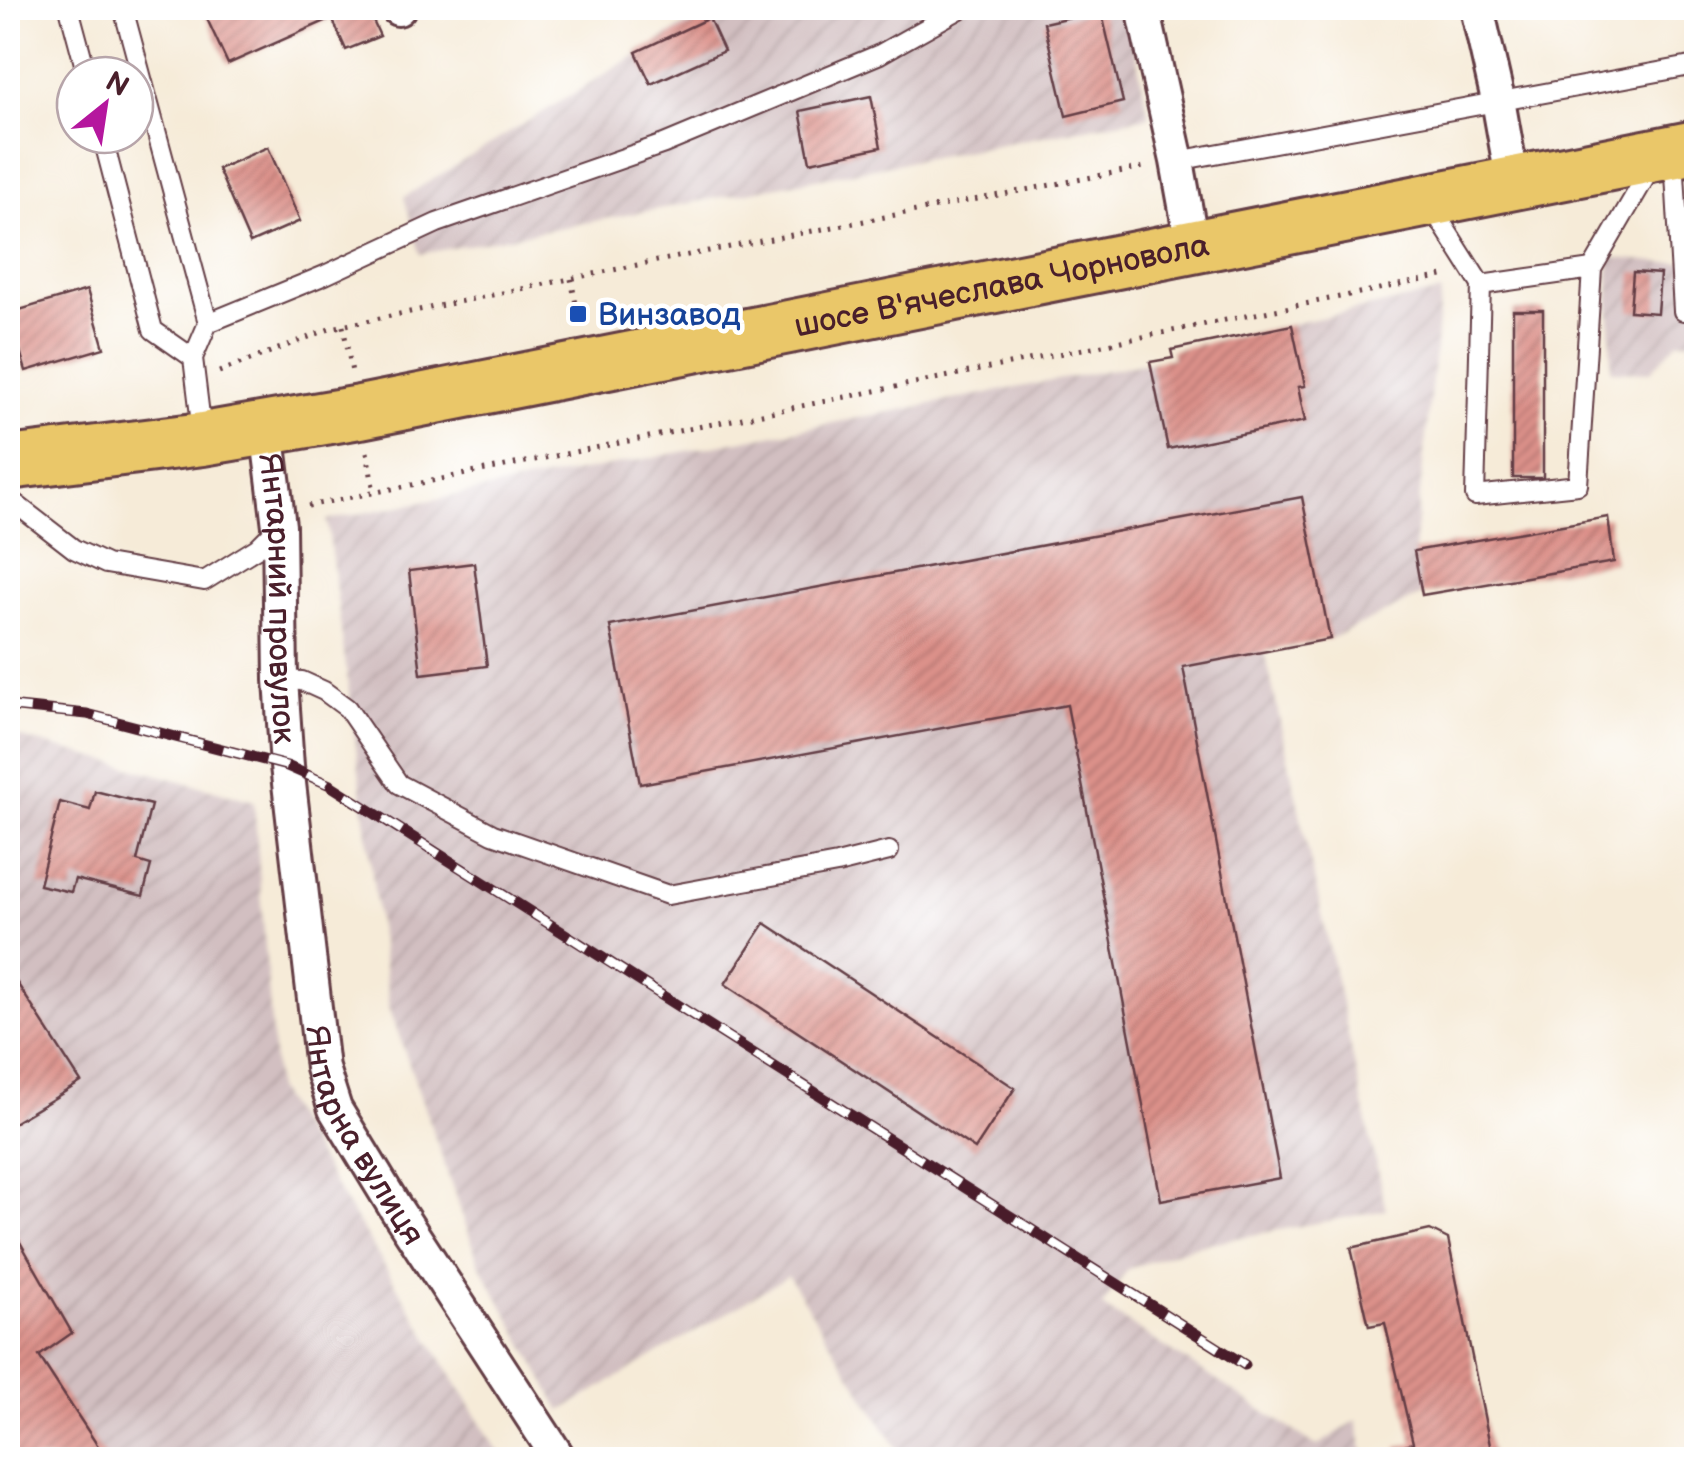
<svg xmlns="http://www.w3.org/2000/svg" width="1704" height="1467" font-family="'Balsamiq Sans',sans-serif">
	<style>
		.industrial { fill: url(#industrial-furrows) }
		.building { fill: url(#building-hatch) }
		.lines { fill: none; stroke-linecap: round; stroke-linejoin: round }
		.lane-casing { stroke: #643e45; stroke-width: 22 }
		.street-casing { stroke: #643e45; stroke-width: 38 }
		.primary-casing { stroke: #643e45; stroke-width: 58 }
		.path { stroke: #643e45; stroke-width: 5; stroke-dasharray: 2.5 8; stroke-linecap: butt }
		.lane { stroke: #fff; stroke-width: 18 }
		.street { stroke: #fff; stroke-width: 32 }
		.primary { stroke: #eac769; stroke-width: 52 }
		.rail-casing { stroke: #4a1f2b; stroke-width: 11 }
		.rail { stroke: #fff; stroke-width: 8; stroke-dasharray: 22; stroke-linecap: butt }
		.transit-dot { fill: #1a4fb4; stroke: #fff; stroke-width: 4 }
		.labels { text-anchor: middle; stroke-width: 9; stroke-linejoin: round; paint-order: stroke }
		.street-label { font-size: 32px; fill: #4a1f2b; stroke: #fff }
		.transit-label { font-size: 32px; fill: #164399; stroke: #fff; text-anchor: start }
	</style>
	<defs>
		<pattern id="industrial-furrows" width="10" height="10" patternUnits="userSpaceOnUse" patternTransform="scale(2.5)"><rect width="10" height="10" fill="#d2bfc1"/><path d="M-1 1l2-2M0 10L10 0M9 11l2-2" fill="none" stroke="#b6a4a6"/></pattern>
		<pattern id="building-hatch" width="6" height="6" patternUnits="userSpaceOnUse" patternTransform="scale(2.5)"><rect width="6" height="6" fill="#dc918a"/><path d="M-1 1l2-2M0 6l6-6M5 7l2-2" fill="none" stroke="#b47671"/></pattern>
	</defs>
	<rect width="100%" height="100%" fill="#fff"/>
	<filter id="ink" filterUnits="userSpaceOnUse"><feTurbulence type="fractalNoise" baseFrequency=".01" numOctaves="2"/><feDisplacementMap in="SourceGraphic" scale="20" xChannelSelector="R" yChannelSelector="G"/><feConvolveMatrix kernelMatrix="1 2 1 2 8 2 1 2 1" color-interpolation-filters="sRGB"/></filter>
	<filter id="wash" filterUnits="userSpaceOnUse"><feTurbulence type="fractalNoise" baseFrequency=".0048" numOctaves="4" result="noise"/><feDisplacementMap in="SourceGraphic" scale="40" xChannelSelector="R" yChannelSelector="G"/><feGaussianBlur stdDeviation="2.25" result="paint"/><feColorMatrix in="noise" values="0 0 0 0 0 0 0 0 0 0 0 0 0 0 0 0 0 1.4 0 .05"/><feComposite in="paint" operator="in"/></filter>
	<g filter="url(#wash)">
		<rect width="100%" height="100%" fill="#f6ebd8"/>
		<path class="industrial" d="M713,8H1126L1149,116L420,254L404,197Z
			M1609,257L1665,263L1696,261V341H1678L1650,372L1611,371Z
			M1441,292L1414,551L1422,595L1330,639L1265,652L1386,1210L1194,1246L1128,1269L1102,1306L1317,1446L1357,1420L1365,1459H904L788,1276L561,1411L479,1263L389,1007L327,520L1150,362L1172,358L1171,350Z
			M8,734L254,801L276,1089L503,1459H8Z"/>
		<g id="blocks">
			<path class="building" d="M202,8H367L380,36L346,50L332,18L228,64Z
				M1101,10L1123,102L1066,116L1044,23Z
				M709,18L724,51L651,84L636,52Z
				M871,96L881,147L810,162L800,111Z
				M268,147L300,221L250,243L218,169Z
				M1633,272L1660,274L1657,313L1630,311Z
				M87,290L104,348L26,371L9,313Z
				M1513,310H1543V478H1513Z
				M1292,325L1305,386L1298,387L1305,421L1168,449L1150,362L1173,358L1171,350Z
				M1302,497L1330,639L1183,667L1280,1178L1161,1200L1067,705L640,784L610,626Z
				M1608,517L1614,562L1422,595L1414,551Z
				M474,563L487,666L421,674L409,571Z
				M95,791L151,805L137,861L151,865L143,896L75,879L71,892L39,885L60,802L90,810Z
				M765,923L1015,1088L975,1149L725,984Z
				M8,969L81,1082L8,1126Z
				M8,1221L72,1333L39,1356L107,1460H8Z
				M1430,1230L1448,1239L1493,1460H1399L1397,1447L1413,1443L1385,1323L1369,1326L1351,1248Z"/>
		</g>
	</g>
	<g filter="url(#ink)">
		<use href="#blocks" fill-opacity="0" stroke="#643e45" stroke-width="2.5"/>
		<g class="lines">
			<defs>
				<path id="lane" d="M69,8L87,75
					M123,8L208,323L193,358L202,432
					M102,135L153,330L193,358
					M1674,157L1683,311L1696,309
					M1177,161L1696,65
					M1431,206L1481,285L1592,269L1652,166
					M1481,285L1475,496L1578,485L1592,269
					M208,323L325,275L437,223L664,144L880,54L962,8
					M8,498L74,549L106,564L204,581L257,548L277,528
					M281,680L302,681L324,691L347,708L399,784L493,834L668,895L837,864L889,851"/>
				<g id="street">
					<path d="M1143,8L1177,161L1193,249"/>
					<path d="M1477,8L1498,100L1513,184"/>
					<path d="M398,9L399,8"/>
					<path id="s1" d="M267,429L279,526L281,680L287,766L322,1068L335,1109L396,1209L560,1460"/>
				</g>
				<g id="primary">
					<path id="s2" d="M8,463L203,439L360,412L1696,147"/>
				</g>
			</defs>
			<use href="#lane" class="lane-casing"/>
			<use href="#street" class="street-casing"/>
			<use href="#primary" class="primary-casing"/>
			<path class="path" d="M571,279L578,314
				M343,326L352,372
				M219,372L332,328L647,263L1149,166
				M367,452L374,492
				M308,506L1448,275"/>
			<use href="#lane" class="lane"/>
			<use href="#street" class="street"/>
			<use href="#primary" class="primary"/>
			<defs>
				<path id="rail" d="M8,706L87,714L287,766L330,785L1245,1365"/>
			</defs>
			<use href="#rail" class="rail-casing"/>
			<use href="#rail" class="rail"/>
		</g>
	</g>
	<rect class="transit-dot" x="568" y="304" width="20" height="20" rx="5"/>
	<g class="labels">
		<g class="street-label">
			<text dy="11" stroke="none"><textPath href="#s2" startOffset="1010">шосе В'ячеслава Чорновола</textPath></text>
			<text dy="11" stroke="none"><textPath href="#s1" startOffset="170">Янтарний провулок</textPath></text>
			<text dy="11" stroke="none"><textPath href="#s1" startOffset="720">Янтарна вулиця</textPath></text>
		</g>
		<g class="transit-label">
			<text x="598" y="325">Винзавод</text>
		</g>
	</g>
	<rect width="1704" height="1467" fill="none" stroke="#fff" stroke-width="40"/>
	<g transform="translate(105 105) rotate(30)"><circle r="48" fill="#ffffff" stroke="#b7a5aa" stroke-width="2.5"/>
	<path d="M0-8L18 38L0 25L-18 38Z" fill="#b5179e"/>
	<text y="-15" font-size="28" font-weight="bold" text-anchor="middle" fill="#4a1f2b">N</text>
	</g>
</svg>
